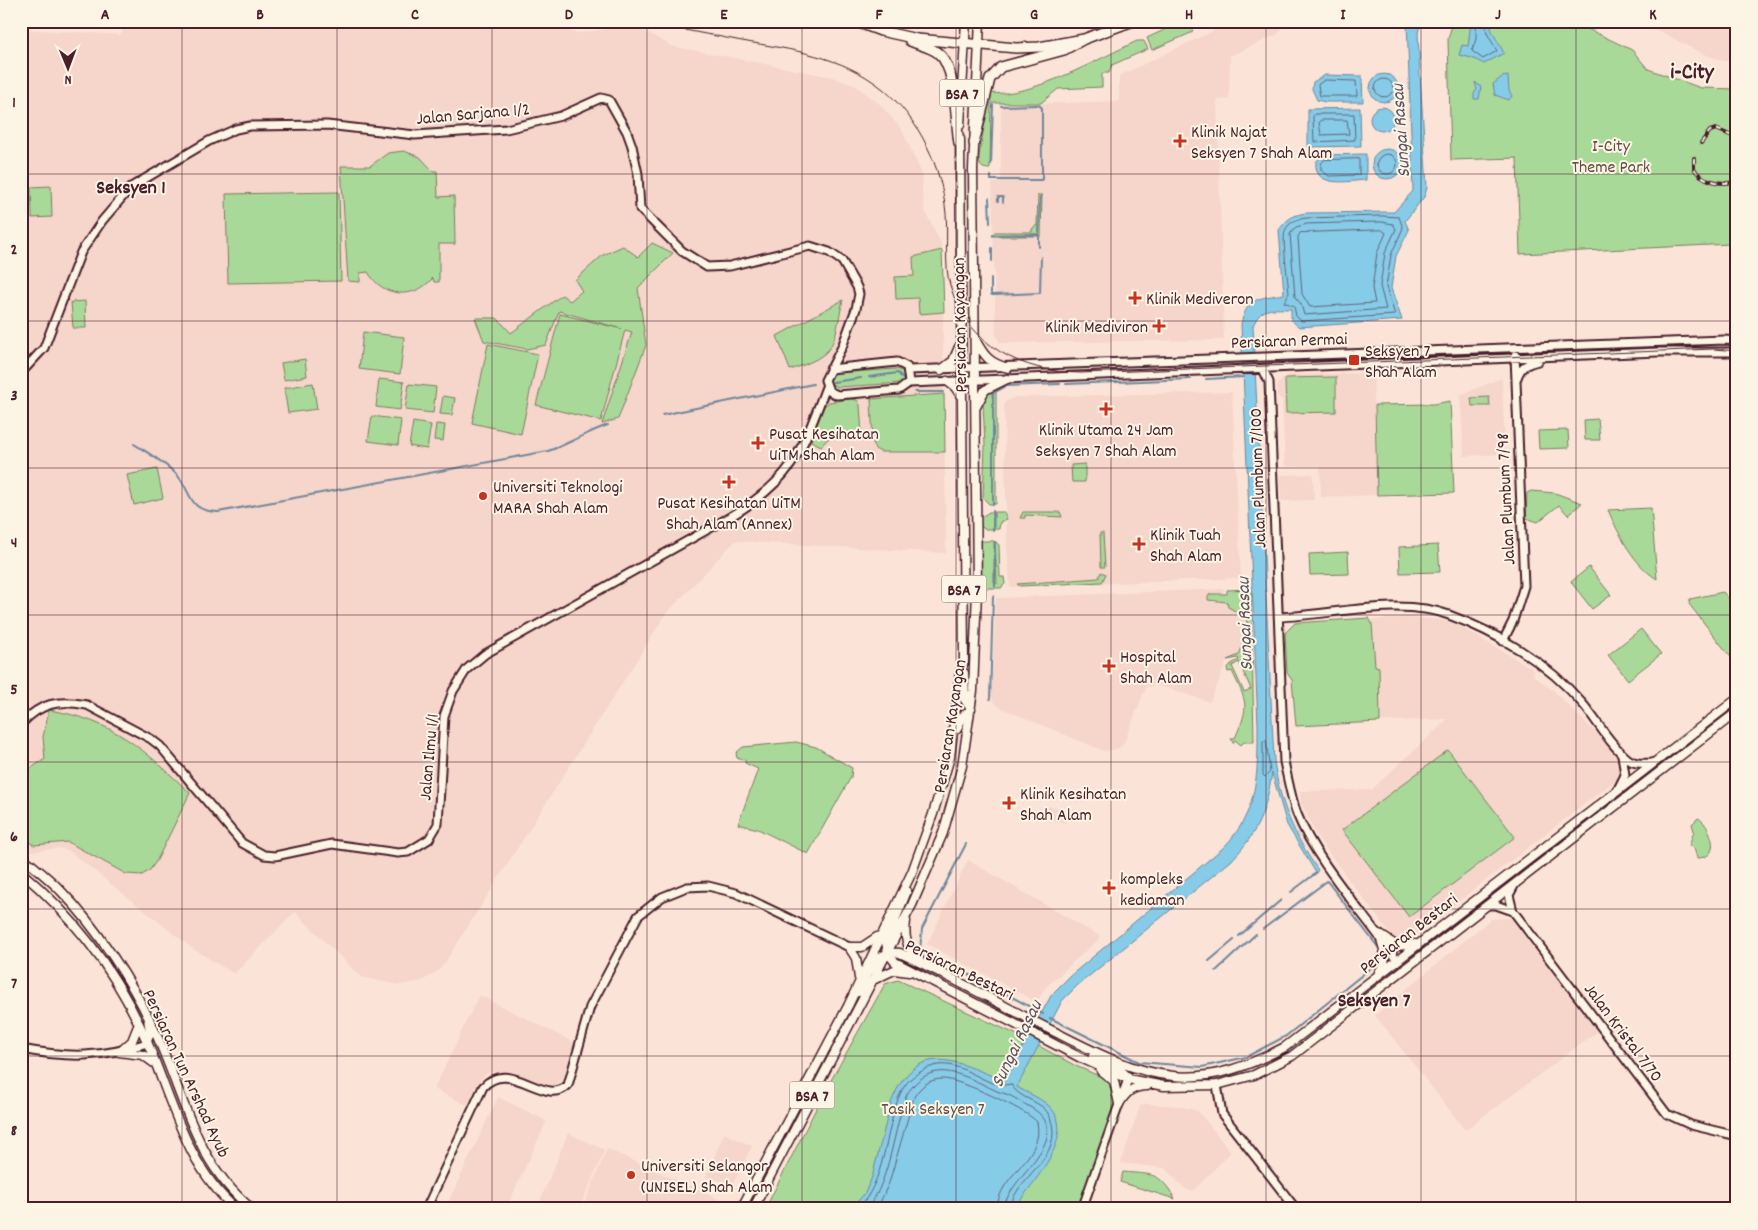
<svg xmlns="http://www.w3.org/2000/svg" width="1758" height="1230" font-family="Dekko,sans-serif">
	<style>
		.built { fill: #f6d5ca }
		.green { fill: #a9d999; stroke: #7a7c62; fill-rule: evenodd }
		.water { fill: #86cbe7; stroke: #6e869c }
		.lines { fill: none; stroke-linecap: round; stroke-linejoin: round }
		.shore { stroke: #626476; stroke-width: 1 }
		.stream { stroke: #6e869c; stroke-width: 2 }
		.secondary-casing { stroke: #4a1f2b; stroke-width: 11 }
		.primary-casing { stroke: #4a1f2b; stroke-width: 11 }
		.highway-casing { stroke: #4a1f2b; stroke-width: 12 }
		.secondary { stroke: #fcf5e5; stroke-width: 7 }
		.primary { stroke: #fcf5e5; stroke-width: 8 }
		.highway { stroke: #fcf5e5; stroke-width: 9 }
		.tram { stroke: #4a1f2b; stroke-width: 1 }
		.rail-casing { stroke: #4a1f2b; stroke-width: 4 }
		.rail { stroke: #fcf5e5; stroke-width: 2; stroke-dasharray: 5.5; stroke-linecap: butt }
		.grid { fill: none; stroke: #4a1f2b; stroke-width: 1; stroke-opacity: 0.55 }
		.poi-dot { fill: #c8321e; stroke: #fcf5e5; stroke-width: 2 }
		.labels { text-anchor: middle; stroke-width: 4; stroke-linejoin: round; paint-order: stroke }
		.shield { fill: #fcf5e5; stroke: #7f5f63; stroke-width: 1 }
		.shield-label { font-size: 16px; font-weight: bold; fill: #4a1f2b }
		.street-label { font-size: 18px; fill: #4a1f2b; stroke: #fcf5e5 }
		.poi-label { font-size: 18px; fill: #4a1f2b; stroke: #fcf5e5; text-anchor: start }
		.park-label { font-size: 18px; fill: #624e46; stroke: #fcf5e5 }
		.water-label { font-size: 19px; font-style: italic; fill: #5c5363; stroke: #fcf5e5 }
		.quarter-label { font-size: 20px; font-weight: bold; fill: #4a1f2b; stroke: #fcf5e5 }
		.district-label { font-size: 22px; font-weight: bold; fill: #4a1f2b; stroke: #fcf5e5 }
		.neatline { fill: none; stroke: #4a1f2b; stroke-width: 2 }
		.grid-label { font-size: 16px; text-anchor: middle; font-weight: bold; fill: #4a1f2b }
	</style>
	<rect width="100%" height="100%" fill="#fbe4d7"/>
	<filter id="ink" filterUnits="userSpaceOnUse"><feTurbulence type="fractalNoise" baseFrequency=".02" numOctaves="2"/><feDisplacementMap in="SourceGraphic" scale="10" xChannelSelector="R" yChannelSelector="G"/><feConvolveMatrix kernelMatrix="1 2 1 2 8 2 1 2 1" color-interpolation-filters="sRGB"/></filter>
	<g filter="url(#ink)">
		<path class="built" d="M125,21H508L580,33L627,26L649,33L671,46L832,77L856,86L881,105L902,130L923,176L922,190L925,211L941,243L942,250L946,553L735,541L666,614L444,964L438,971L422,981L399,985L361,977L295,912L234,974L192,948L69,851L59,848L28,852L21,846V29L121,35Z
			M1234,21H1278L1282,29L1278,34L1230,56L1229,99L1217,100L1224,340L1000,343L996,336L992,183L1001,182V105L1119,101V76Z
			M1640,21H1737V62L1724,61L1701,53Z
			M1373,373L1377,495L1321,497L1320,466L1285,467L1282,400L1277,396V384L1288,375Z
			M1502,378L1505,454L1464,456L1460,395Z
			M1274,382L1285,614H1275L1265,383Z
			M1232,392L1241,578L1010,587L1007,546L1004,404L1006,401L1016,397Z
			M1313,474L1314,500L1281,501L1280,475Z
			M1224,589L1225,594H1210L1213,602L1227,601L1228,607L1244,616L1247,621L1248,632L1239,655L1227,661L1210,702L1157,685L1146,687L1123,745L1117,749L1104,751L1001,708L994,703L991,696L996,598Z
			M1406,617L1442,620L1459,626L1532,668L1534,676L1554,691L1598,735L1620,761L1617,779L1407,941L1394,939L1319,840L1301,803L1300,791L1371,790L1448,719L1296,725L1294,626Z
			M1048,806L1068,811L1065,823L1045,818Z
			M968,860L1101,937L1045,988L1037,1002L927,944Z
			M1510,918L1597,1032L1465,1130L1375,1015L1491,919Z
			M479,995L573,1042L565,1076L560,1083L551,1086L496,1072L488,1073L482,1077L467,1105L434,1089Z
			M498,1097L545,1120L546,1123L506,1209H445Z
			M1145,1104L1179,1106L1198,1111L1231,1152L1193,1191L1187,1190L1164,1168L1121,1163L1140,1106Z
			M568,1133L605,1150L579,1209H558L540,1201Z
			M724,1133L752,1146L733,1184L706,1177Z
			M607,1149L723,1201L720,1209H582Z"/>
		<path class="green" d="M1453,21H1571L1632,50L1648,69L1701,88L1737,89V211H1731V244L1520,254L1517,158L1451,160L1448,39Z
			M1181,22L1190,24L1193,32L1152,50L1147,38Z
			M1137,41H1144L1148,49L1112,65L1109,73H1102V87L1058,89L1041,103H991L990,169C980,169 979,165 979,156L990,93C1031,98 1098,59 1137,41Z
			M404,151L420,157L433,171H437L438,197L454,196L455,244H439V282H434L433,278C414,300 383,298 368,272L360,273V282L348,281L341,166H370L388,153Z
			M51,186L52,217L32,218L31,187Z
			M339,192L341,281L228,283L226,194Z
			M1038,195H1042L1041,236H992L995,232H1032V229L1037,225Z
			M652,243L673,253L638,288L646,345L618,419L602,424L632,332L625,330L601,421L536,405L560,314L622,329L559,311L546,345L527,349L484,341L475,318H497L511,333L562,295L570,301L582,291L575,280L603,255L623,246L638,257Z
			M942,250L944,312L919,314L918,298L896,299L895,277L914,276L913,257Z
			M843,300C832,347 839,353 790,370L777,336Z
			M85,301L86,328H73L71,302Z
			M363,332L404,337L400,374L359,369Z
			M488,344L538,354L521,434L472,423Z
			M305,359L307,376L284,380L281,363Z
			M896,369L902,371L905,374L903,383L837,387L830,383L831,376L837,373Z
			M1336,377V412L1286,413L1285,378Z
			M379,379L404,382L400,410L376,407Z
			M313,383L317,409L288,413L284,388Z
			M409,384L436,387L433,413L405,410Z
			M996,389V504H989L983,498L985,446L983,403L987,394Z
			M944,394L945,452H881L875,449L873,444L871,399Z
			M443,396L455,398L452,415L440,414Z
			M1489,397L1490,406H1472L1471,398Z
			M851,399L857,400L860,405L862,436L829,438L821,446L811,441L824,406L829,402Z
			M1450,401L1454,493L1377,495L1375,405L1434,404Z
			M372,416L401,420L398,445L368,441Z
			M1598,419L1600,440H1585L1584,420Z
			M413,422L431,425L427,449L409,446Z
			M436,424L445,425L443,441L434,440Z
			M1568,430L1569,448L1539,449L1538,431Z
			M1085,464V482H1072L1071,465Z
			M157,469L163,498L134,505L127,475Z
			M1531,491L1555,493L1582,503L1568,515L1559,505L1538,522L1526,518L1527,493Z
			M1651,508L1657,579C1634,565 1619,535 1608,510Z
			M989,512H993V529H984L980,525V518Z
			M994,512H1004L1007,519L1000,522L999,529H994Z
			M1023,512H1060L1062,517L1025,515V518H1020Z
			M1100,533H1103L1105,567H1101Z
			M980,541H994V582L997,584L995,541L999,545L1000,577H1004L1005,584L1001,588H987L980,582Z
			M1438,545L1440,572L1400,573L1399,547Z
			M1348,552L1349,574L1310,575L1309,554Z
			M1589,567L1611,595L1592,609L1571,582Z
			M1101,572L1106,574L1102,582L1020,586L1017,584L1099,578Z
			M1251,589L1254,742H1244L1241,745L1235,740L1233,743L1231,738H1235C1250,705 1247,703 1232,671L1228,672L1227,669L1231,664L1239,660L1238,658L1227,660L1239,655L1248,632L1247,621L1244,616L1228,607L1227,602L1208,600V597L1210,594H1227V590ZM1239,662L1251,689L1244,692L1232,666Z
			M1723,592L1737,608V665L1689,604L1690,599Z
			M1369,618L1372,624L1375,666L1379,667L1380,722L1296,726L1292,680L1287,673L1285,633L1295,623Z
			M1641,629L1661,654L1628,680L1608,655Z
			M49,710C113,720 145,750 190,793L157,860L150,870L142,875L126,874L68,842L34,845L21,838V765L28,770L45,759L43,737Z
			M796,742L816,747L852,768L851,777L808,854L758,829L738,824L758,769L745,763V760L737,758L736,753L743,747Z
			M1448,750L1515,837L1409,917L1342,830Z
			M1698,818C1707,821 1726,858 1697,858L1694,848L1689,846L1694,831L1692,824Z
			M898,980L1024,1038L1076,1066L1106,1079L1113,1085L1116,1103L1077,1209H765L825,1091L885,984Z
			M1123,1172C1153,1175 1159,1171 1175,1199L1120,1182Z"/>
		<path class="water" d="M1407,21H1421L1418,33L1420,74L1427,188L1424,197L1405,221L1409,230L1396,256L1391,288L1402,320L1299,327L1291,320V309C1272,309 1261,306 1253,326L1274,761C1280,804 1294,835 1318,870L1316,873L1287,825L1272,773C1266,811 1258,833 1231,861L1078,985L1062,1001L1017,1087C1027,1093 1041,1098 1050,1107C1079,1137 1029,1184 1015,1209H851L865,1193L872,1177L891,1103C916,1038 956,1061 1004,1081L1052,994L1070,976L1224,847C1259,811 1258,771 1258,725L1241,324C1247,297 1260,298 1284,294L1279,230C1287,219 1292,215 1306,213L1394,212L1413,191Z
			M1489,21L1492,31L1504,53L1484,64L1472,58L1459,55L1462,45L1468,46L1471,22Z
			M1370 88a14 14 0 1 1 28 0a14 14 0 1 1-28 0Z
			M1325,75L1362,76L1363,102H1325L1317,100L1312,89L1313,82Z
			M1508,76L1509,91L1512,96L1509,100L1495,95L1493,84L1502,77Z
			M1475,82L1481,87L1479,99H1474V93L1477,90Z
			M1370 119a12 12 0 1 1 24 0a12 12 0 1 1-24 0Z
			M1360,108L1361,146L1308,147V109Z
			M1372 164a15 15 0 1 1 30 0a15 15 0 1 1-30 0Z
			M1366,154V180C1350,181 1313,189 1316,162L1322,155Z"/>
		<g class="lines">
			<path class="shore" d="M1476,21V39L1472,51L1483,59L1497,51L1487,33L1485,21
				M1375 88a9 9 0 1 1 18 0a9 9 0 1 1-18 0Z
				M1325,80L1356,81L1357,96H1320L1318,85Z
				M1315,114H1354L1355,140L1314,142L1313,117Z
				M1322,120H1347L1349,134L1321,135L1319,122Z
				M1377 164a10 10 0 1 1 20 0a10 10 0 1 1-20 0Z
				M1359,159V175L1329,176L1321,170V164L1324,160Z
				M1382,216L1399,217L1403,228L1391,255L1386,287L1395,315L1301,321L1296,316L1294,306L1284,302L1289,293C1288,282 1282,238 1285,231C1289,221 1298,219 1307,218Z
				M1382,222L1393,224L1396,229L1385,253L1380,286L1386,309L1304,315L1301,304L1295,297L1290,234L1296,227L1307,224Z
				M1382,230L1386,233L1377,253L1372,288L1375,303L1310,307L1302,294L1298,237L1300,233Z
				M1266,740L1270,772L1265,777L1263,775V742Z
				M858,1209C885,1181 885,1135 898,1099C903,1086 909,1078 922,1071C957,1049 984,1092 1011,1084C1018,1100 1044,1100 1050,1117C1066,1159 1014,1176 1010,1209
				M867,1209C891,1180 893,1129 907,1094C933,1054 966,1077 999,1092C1010,1094 1019,1101 1030,1107C1081,1136 1006,1177 1004,1209
				M877,1209L889,1183L914,1097C920,1087 929,1079 942,1079C958,1078 1027,1110 1037,1122C1045,1159 998,1174 997,1209"/>
			<path class="stream" d="M1001,106L1038,105
				M991,164L993,105
				M991,176V180H1042V108L1039,105
				M989,198L990,223
				M998,201V197H1003V202
				M993,235L1039,234L1040,197
				M1029,235H1039V247
				M992,248V261
				M991,278V294
				M992,295L1040,293L1041,257
				M869,377L898,373L904,380
				M1206,379L1244,377
				M833,382L861,378
				M1066,384L1191,379
				M915,392H943
				M662,415L813,384
				M134,444C148,453 167,464 178,476C193,495 188,511 218,512L548,451C569,444 587,432 608,425
				M993,505V393L1006,386L1060,384
				M993,530V511
				M995,542V586
				M990,699L993,596
				M966,844L922,929L920,950L978,979
				M1291,892L1316,873
				M1263,929L1327,881L1381,951
				M1239,936L1281,900
				M1209,961L1234,940
				M1216,971L1256,934
				M983,981L1043,1014
				M1050,1018L1139,1062L1202,1067L1246,1057L1286,1036L1382,959"/>
			<defs>
				<path id="secondary" d="M1263,369L1269,382L1284,762C1288,779 1291,798 1297,814C1316,862 1367,917 1397,961
					M909,370L1724,340L1737,341
					M21,373L44,348L81,252L102,221L131,187L209,141L236,129L250,126L327,125L415,135L506,129L561,116L601,98L609,100L627,132L632,146L638,174L640,209L682,251L707,267L730,266L810,246L829,252L842,261L857,287L859,294L856,309L842,347L825,380L829,391L837,395L899,390L909,383L907,367L897,362L830,369
					M1517,378C1521,366 1526,364 1538,361
					M909,383L1658,352H1737
					M1279,617C1331,615 1400,597 1449,615C1498,633 1548,663 1582,703C1597,720 1609,744 1628,759C1635,765 1644,763 1653,763
					M1503,641L1513,621L1524,586L1515,355
					M21,724C41,702 59,700 87,705L151,739L160,746L242,843L264,855L275,856L332,844L398,853L408,852L429,839L438,824L444,716L453,691L467,669L485,654L730,517C793,479 801,453 826,387
					M1617,791L1625,775L1622,755
					M1515,884L1509,895L1513,911L1667,1114L1691,1125L1737,1136
					M1488,905H1496L1513,911
					M21,1049C68,1058 102,1058 147,1043L150,1034L148,1022
					M1217,1085L1222,1114L1296,1209
					M426,1209L483,1087C510,1057 545,1108 568,1085L590,1007L638,916L662,897L687,887L708,886L736,893L849,947
					M1082,1209L1128,1079"/>
				<path id="primary" d="M960,125L966,21
					M975,339C984,356 989,363 1008,368
					M941,370L953,361L959,347
					M947,381L955,387L961,396
					M976,407L985,390L1007,379
					M964,673L965,700L971,709
					M957,729L962,717L971,709
					M21,856C34,867 49,878 61,891C95,925 132,982 152,1025C184,1092 192,1160 252,1209
					M21,872C78,920 119,975 148,1044C172,1101 187,1167 236,1209
					M907,891L886,942L888,953L895,962L1081,1058L1128,1079L1164,1086L1217,1085L1254,1075L1292,1056L1737,712
					M906,921C904,936 906,949 919,959
					M1379,934L1397,946L1415,944
					M1379,934C1384,948 1389,960 1379,972
					M849,947H862L877,937
					M849,947L856,958L859,978
					M873,980L894,970L909,972
					M858,992C869,971 872,951 900,953C951,976 999,1004 1049,1029C1089,1049 1128,1071 1173,1076C1214,1080 1250,1065 1285,1047L1737,699
					M121,1051L132,1041L138,1026
					M119,1052L143,1055L154,1063
					M1093,1056L1119,1069L1127,1076
					M1101,1071L1114,1081L1119,1104
					M1119,1104C1126,1092 1133,1086 1147,1086
					M741,1209L848,1006L912,872L933,814L950,757L960,673L964,661L960,139
					M753,1209L912,905L943,833L962,766L973,691L977,591L973,169L980,21"/>
				<path id="highway" d="M854,21L881,31L917,39L1016,48L1039,47L1084,39
					M910,41C919,45 931,47 938,53C957,68 955,120 959,143
					M974,143L990,79L1001,67L1064,50L1084,39L1133,21"/>
			</defs>
			<use href="#secondary" class="secondary-casing"/>
			<use href="#primary" class="primary-casing"/>
			<use href="#highway" class="highway-casing"/>
			<use href="#secondary" class="secondary"/>
			<use href="#primary" class="primary"/>
			<use href="#highway" class="highway"/>
			<path class="tram" d="M634,21C670,27 706,34 742,41C792,50 841,55 883,89C919,119 942,167 946,214C948,234 944,267 950,285C968,346 1021,372 1081,373L1714,349L1737,351"/>
			<defs>
				<path id="rail" d="M1701,143L1710,131L1716,129L1737,138
					M1694,158V168C1700,181 1724,186 1737,181"/>
			</defs>
			<use href="#rail" class="rail-casing"/>
			<use href="#rail" class="rail"/>
		</g>
	</g>
	<path class="grid" d="M182,21V1209M337,21V1209M492,21V1209M647,21V1209M802,21V1209M956,21V1209M1111,21V1209M1266,21V1209M1421,21V1209M1576,21V1209M21,174H1737M21,321H1737M21,468H1737M21,615H1737M21,762H1737M21,909H1737M21,1056H1737"/>
	<g class="poi-dot">
		<path d="M1177.5 133.5h5v5h5v5h-5v5h-5v-5h-5v-5h5z"/>
		<path d="M1132.5 290.5h5v5h5v5h-5v5h-5v-5h-5v-5h5z"/>
		<path d="M1156.5 318.5h5v5h5v5h-5v5h-5v-5h-5v-5h5z"/>
		<rect x="1348" y="354" width="12" height="12" rx="2.5"/>
		<path d="M1103.5 401.5h5v5h5v5h-5v5h-5v-5h-5v-5h5z"/>
		<path d="M755.5 435.5h5v5h5v5h-5v5h-5v-5h-5v-5h5z"/>
		<path d="M726.5 474.5h5v5h5v5h-5v5h-5v-5h-5v-5h5z"/>
		<circle cx="483" cy="496" r="5"/>
		<path d="M1136.5 536.5h5v5h5v5h-5v5h-5v-5h-5v-5h5z"/>
		<path d="M1106.5 658.5h5v5h5v5h-5v5h-5v-5h-5v-5h5z"/>
		<path d="M1006.5 795.5h5v5h5v5h-5v5h-5v-5h-5v-5h5z"/>
		<path d="M1106.5 880.5h5v5h5v5h-5v5h-5v-5h-5v-5h5z"/>
		<circle cx="631" cy="1175" r="5"/>
	</g>
	<g class="labels">
		<g class="shield">
			<rect x="939.5" y="79.5" width="45" height="27" rx="4"/>
			<rect x="941.5" y="575.5" width="45" height="27" rx="4"/>
			<rect x="789.5" y="1081.5" width="45" height="27" rx="4"/>
		</g>
		<g class="shield-label">
			<text x="962" y="99">BSA 7</text>
			<text x="964" y="595">BSA 7</text>
			<text x="812" y="1101">BSA 7</text>
		</g>
		<g class="street-label">
			<text transform="translate(473 113) rotate(-5)" y="6">Jalan Sarjana 1/2</text>
			<text transform="translate(959 325) rotate(-91)" y="6">Persiaran Kayangan</text>
			<text transform="translate(1289 340) rotate(-2)" y="6">Persiaran Permai</text>
			<text transform="translate(1257 478) rotate(-92)" y="6">Jalan Plumbum 7/100</text>
			<text transform="translate(1505 499) rotate(-93)" y="6">Jalan Plumbum 7/98</text>
			<text transform="translate(949 726) rotate(-81)" y="6">Persiaran Kayangan</text>
			<text transform="translate(428 757) rotate(-85)" y="6">Jalan Ilmu 1/1</text>
			<text transform="translate(1408 933) rotate(-38)" y="6">Persiaran Bestari</text>
			<text transform="translate(960 969) rotate(26)" y="6">Persiaran Bestari</text>
			<text transform="translate(1624 1032) rotate(53)" y="6">Jalan Kristal 7/70</text>
			<text transform="translate(187 1073) rotate(65)" y="6">Persiaran Tun Arshad Ayub</text>
		</g>
		<g class="poi-label">
			<text x="1191" y="137">Klinik Najat<tspan x="1191" dy="21">Seksyen 7 Shah Alam</tspan></text>
			<text x="1146" y="304">Klinik Mediveron</text>
			<text x="1148" y="332" text-anchor="end">Klinik Mediviron</text>
			<text x="1365" y="356">Seksyen 7<tspan x="1365" dy="21">Shah Alam</tspan></text>
			<text x="1106" y="435" text-anchor="middle">Klinik Utama 24 Jam<tspan x="1106" dy="21">Seksyen 7 Shah Alam</tspan></text>
			<text x="769" y="439">Pusat Kesihatan<tspan x="769" dy="21">UiTM Shah Alam</tspan></text>
			<text x="493" y="492">Universiti Teknologi<tspan x="493" dy="21">MARA Shah Alam</tspan></text>
			<text x="729" y="508" text-anchor="middle">Pusat Kesihatan UiTM<tspan x="729" dy="21">Shah Alam (Annex)</tspan></text>
			<text x="1150" y="540">Klinik Tuah<tspan x="1150" dy="21">Shah Alam</tspan></text>
			<text x="1120" y="662">Hospital<tspan x="1120" dy="21">Shah Alam</tspan></text>
			<text x="1020" y="799">Klinik Kesihatan<tspan x="1020" dy="21">Shah Alam</tspan></text>
			<text x="1120" y="884">kompleks<tspan x="1120" dy="21">kediaman</tspan></text>
			<text x="641" y="1171">Universiti Selangor<tspan x="641" dy="21">(UNISEL) Shah Alam</tspan></text>
		</g>
		<g class="park-label">
			<text x="1611" y="151">I-City<tspan x="1611" dy="21">Theme Park</tspan></text>
			<text x="933" y="1114">Tasik Seksyen 7</text>
		</g>
		<g class="water-label">
			<text transform="translate(1399 131) rotate(-94)" y="7">Sungai Rasau</text>
			<text transform="translate(1243 624) rotate(-92)" y="7">Sungai Rasau</text>
			<text transform="translate(1015 1043) rotate(-64)" y="7">Sungai Rasau</text>
		</g>
		<g class="quarter-label">
			<text x="131" y="193">Seksyen 1</text>
			<text x="1374" y="1006">Seksyen 7</text>
		</g>
		<g class="district-label">
			<text x="1692" y="78">i-City</text>
		</g>
	</g>
	<rect width="1758" height="1230" fill="none" stroke="#fcf5e5" stroke-width="55"/>
	<g transform="translate(68 68) rotate(179)" stroke="#fcf5e5" stroke-width="4" paint-order="stroke">
	<path d="M0-4L9 19L0 12L-9 19Z" fill="#4a1f2b"/>
	<text y="-8" font-size="14" font-weight="bold" text-anchor="middle" fill="#4a1f2b">N</text>
	</g>
	<rect x="28" y="28" width="1702" height="1174" class="neatline"/>
	<g class="grid-label">
		<text x="105" y="19">A</text>
		<text x="260" y="19">B</text>
		<text x="415" y="19">C</text>
		<text x="569" y="19">D</text>
		<text x="724" y="19">E</text>
		<text x="879" y="19">F</text>
		<text x="1034" y="19">G</text>
		<text x="1189" y="19">H</text>
		<text x="1343" y="19">I</text>
		<text x="1498" y="19">J</text>
		<text x="1653" y="19">K</text>
		<text x="14" y="107">1</text>
		<text x="14" y="254">2</text>
		<text x="14" y="400">3</text>
		<text x="14" y="547">4</text>
		<text x="14" y="694">5</text>
		<text x="14" y="841">6</text>
		<text x="14" y="988">7</text>
		<text x="14" y="1135">8</text>
	</g>
</svg>
